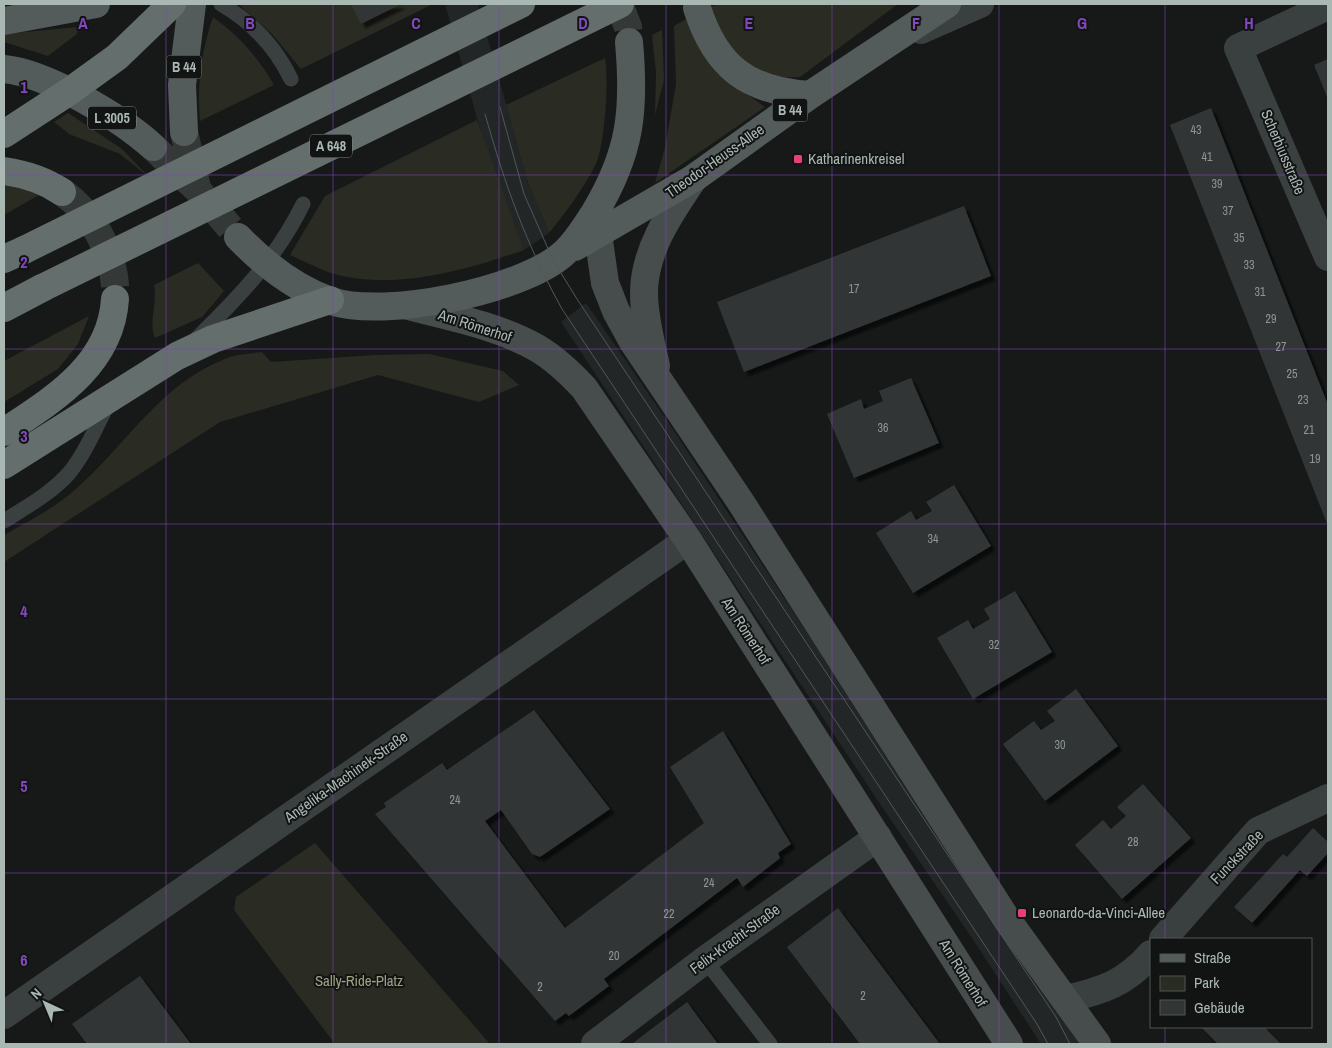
<svg xmlns="http://www.w3.org/2000/svg" width="1332" height="1048" font-family="'Archivo Narrow',sans-serif">
	<style>
		.built { fill: #232626 }
		.green { fill: #2a2b23 }
		.building { fill: #323535; filter: url(#shadow) }
		.lines { fill: none; stroke-linecap: round; stroke-linejoin: round }
		.primary-tunnel { stroke: #343938; stroke-width: 28; stroke-dasharray: 28 14; stroke-linecap: butt }
		.motorway-tunnel { stroke: #343938; stroke-width: 28; stroke-dasharray: 28 14; stroke-linecap: butt }
		.service { stroke: #3a3f3f; stroke-width: 15 }
		.minor { stroke: #3a3f3f; stroke-width: 28 }
		.secondary { stroke: #464d4c; stroke-width: 28 }
		.primary { stroke: #545c5b; stroke-width: 28 }
		.motorway { stroke: #646e6c; stroke-width: 28 }
		.tram { stroke: #515857; stroke-width: 1 }
		.motorway-bridge { stroke: #646e6c; stroke-width: 28 }
		.grid { fill: none; stroke: #8448bd; stroke-width: 1; stroke-opacity: 0.55 }
		.poi-dot { fill: #e83f76; stroke: #121414; stroke-width: 2 }
		.labels { text-anchor: middle; stroke-width: 4; stroke-linejoin: round; paint-order: stroke }
		.number-label { font-size: 12px; fill: #8c9794 }
		.shield { fill: #121414; stroke: #7c8784; stroke-width: 1 }
		.shield-label { font-size: 14px; font-weight: bold; fill: #aab8b4 }
		.street-label { font-size: 15px; fill: #aab8b4; stroke: #121414 }
		.poi-label { font-size: 15px; fill: #aab8b4; stroke: #121414; text-anchor: start }
		.park-label { font-size: 15px; fill: #9fa282; stroke: #121414 }
		.grid-label { font-size: 16px; text-anchor: middle; font-weight: bold; fill: #8448bd; stroke: #121414; stroke-width: 4; stroke-linejoin: round; paint-order: stroke }
	</style>
	<defs>
		<filter id="shadow"><feDropShadow dx="4.5" dy="4.5" stdDeviation="1" flood-color="#0009"/></filter>
	</defs>
	<rect width="100%" height="100%" fill="#171919"/>
	<path class="built" d="M445,4H478L528,183L549,233L524,250L482,136Z
		M586,303L668,422L1079,1044H1041L974,941L880,804L561,322Z"/>
	<path class="green" d="M238,4H433L301,69L272,34Z
		M718,4H898L800,77C772,79 746,68 728,46C719,36 714,20 708,8Z
		M213,17C239,36 258,57 274,85L200,121C197,85 201,52 213,17Z
		M686,19L699,46L717,73L765,107L655,183L665,148L676,84L674,26Z
		M78,27L77,34L48,56L4,42V34Z
		M662,30L664,80L655,115L656,73L652,35Z
		M605,58C609,80 605,143 596,164C583,189 567,211 549,233L528,183L506,105Z
		M68,113L122,149L151,179L120,154L69,134L54,122Z
		M477,120L524,250C464,271 388,293 325,271C313,266 302,260 290,255L325,196Z
		M4,182L9,183L39,195L4,215Z
		M198,263L224,291L202,317L155,338C148,322 158,302 154,285Z
		M89,316L78,344L58,369L4,402V361Z
		M262,352L271,362L375,355L429,354L503,371L519,385L479,402L378,375L220,422L4,562V535C29,521 56,507 77,488C127,444 160,384 225,359C236,354 250,354 262,352Z
		M315,843L490,1044H335L234,910L236,897Z"/>
	<path class="building" d="M351,4H401L361,24Z
		M1328,59V99L1314,65Z
		M1211,108L1328,405V526L1170,125Z
		M964,206L991,276L744,372L717,302Z
		M911,378L939,443L854,478L827,414L861,399L864,409L883,401L879,391Z
		M954,485L991,546L913,593L876,533L911,511L916,520L932,511L926,502Z
		M1015,591L1052,652L973,699L937,638L968,620L973,629L990,619L984,609Z
		M1076,689L1118,746L1045,801L1003,744L1034,721L1041,730L1055,721L1047,711Z
		M534,710L610,809L540,857L532,854L501,810L485,821L565,928L704,823L670,767L723,731L791,844L778,853L780,858L743,887L737,878L604,979L609,986L569,1016L566,1013L555,1021L375,814L386,807L384,803L442,763L447,770Z
		M1143,784L1191,838L1122,899L1075,845L1103,820L1111,829L1126,816L1117,807Z
		M1313,828L1328,842V853L1307,876L1300,870L1252,923L1234,907L1283,854L1287,857Z
		M838,908L940,1044H860L787,947Z
		M140,976L191,1044H87L72,1024Z
		M687,1002L718,1044H632L654,1027Z
		M1201,1027H1264L1281,1044H1218Z"/>
	<g class="lines">
		<path class="primary-tunnel" d="M619,4L628,27L629,42
			M184,132L197,188
			M153,147L197,189L238,237"/>
		<path class="motorway-tunnel" d="M62,192C94,214 118,259 115,299"/>
		<path class="service" d="M221,4C252,22 275,46 291,79
			M195,340C238,298 276,259 303,204
			M4,521C26,507 52,493 70,472C86,452 96,427 108,404
			M705,960L770,1044"/>
		<path class="minor" d="M1328,6L1238,48L1328,257
			M921,30L980,4
			M1163,939L1258,831L1328,798
			M1066,999C1102,991 1126,983 1151,954
			M4,1015L688,540
			M595,1044L705,960L878,837"/>
		<path class="secondary" d="M600,213L598,234L605,283L616,311L633,342L740,501L1006,918L1097,1044
			M408,306C451,317 498,326 537,348C554,358 570,373 584,388L688,540L1009,1044
			M656,366C651,342 644,318 644,293C644,250 671,212 694,178"/>
		<path class="primary" d="M697,8C716,67 747,91 810,95
			M4,21L96,4
			M4,69C47,73 121,118 153,147
			M184,132L182,85L192,4
			M238,237C263,263 296,289 331,301C384,319 521,291 563,254C576,243 586,226 595,212C631,152 635,110 629,42
			M575,247L694,178L810,95L947,4"/>
		<path class="motorway" d="M4,134L70,91L117,57L172,4
			M4,171C25,174 44,180 62,192
			M4,259L24,250
			M4,308L42,288
			M4,432C54,399 111,365 115,299
			M4,465L177,356L213,339L330,300"/>
		<path class="tram" d="M500,107L524,194L553,260L577,299L1056,1017L1070,1044
			M485,114C505,185 526,244 562,309L1037,1024L1048,1044"/>
		<path class="motorway-bridge" d="M24,250L521,4
			M42,288L620,4"/>
	</g>
	<path class="grid" d="M166,4V1044M333,4V1044M499,4V1044M666,4V1044M832,4V1044M999,4V1044M1165,4V939M4,175H1328M4,349H1328M4,524H1328M4,699H1328M4,873H1328M1165,1027V1044"/>
	<g class="poi-dot">
		<rect x="793" y="154" width="10" height="10" rx="2.5"/>
		<rect x="1017" y="908" width="10" height="10" rx="2.5"/>
	</g>
	<g class="labels">
		<g class="number-label">
			<text x="1196" y="134">43</text>
			<text x="1207" y="161">41</text>
			<text x="1217" y="188">39</text>
			<text x="1228" y="215">37</text>
			<text x="1239" y="242">35</text>
			<text x="1249" y="269">33</text>
			<text x="854" y="293">17</text>
			<text x="1260" y="296">31</text>
			<text x="1271" y="323">29</text>
			<text x="1281" y="351">27</text>
			<text x="1292" y="378">25</text>
			<text x="1303" y="404">23</text>
			<text x="883" y="432">36</text>
			<text x="1309" y="434">21</text>
			<text x="1315" y="463">19</text>
			<text x="933" y="543">34</text>
			<text x="994" y="649">32</text>
			<text x="1060" y="749">30</text>
			<text x="455" y="804">24</text>
			<text x="1133" y="846">28</text>
			<text x="709" y="887">24</text>
			<text x="669" y="918">22</text>
			<text x="614" y="960">20</text>
			<text x="540" y="991">2</text>
			<text x="863" y="1000">2</text>
		</g>
		<g class="shield">
			<rect x="166.5" y="55.5" width="35" height="23" rx="4"/>
			<rect x="772.5" y="98.5" width="35" height="23" rx="4"/>
			<rect x="88" y="106.5" width="48" height="23" rx="4"/>
			<rect x="310" y="134.5" width="42" height="23" rx="4"/>
		</g>
		<g class="shield-label">
			<text x="184" y="72">B 44</text>
			<text x="790" y="115">B 44</text>
			<text x="112" y="123">L 3005</text>
			<text x="331" y="151">A 648</text>
		</g>
		<g class="street-label">
			<text transform="translate(1283 152) rotate(67)" y="5">Scherbiusstraße</text>
			<text transform="translate(715 161) rotate(-35)" y="5">Theodor-Heuss-Allee</text>
			<text transform="translate(475 326) rotate(18)" y="5">Am Römerhof</text>
			<text transform="translate(746 631) rotate(57)" y="5">Am Römerhof</text>
			<text transform="translate(346 777) rotate(-35)" y="5">Angelika-Machinek-Straße</text>
			<text transform="translate(1237 857) rotate(-46)" y="5">Funckstraße</text>
			<text transform="translate(735 939) rotate(-36)" y="5">Felix-Kracht-Straße</text>
			<text transform="translate(963 973) rotate(58)" y="5">Am Römerhof</text>
		</g>
		<g class="poi-label">
			<text x="808" y="164">Katharinenkreisel</text>
			<text x="1032" y="918">Leonardo-da-Vinci-Allee</text>
		</g>
		<g class="park-label">
			<text x="359" y="986">Sally-Ride-Platz</text>
		</g>
	</g>
	<g class="grid-label">
		<text x="83" y="29">A</text>
		<text x="250" y="29">B</text>
		<text x="416" y="29">C</text>
		<text x="583" y="29">D</text>
		<text x="749" y="29">E</text>
		<text x="916" y="29">F</text>
		<text x="1082" y="29">G</text>
		<text x="1249" y="29">H</text>
		<text x="24" y="93">1</text>
		<text x="24" y="268">2</text>
		<text x="24" y="442">3</text>
		<text x="24" y="617">4</text>
		<text x="24" y="792">5</text>
		<text x="24" y="966">6</text>
	</g>
	<rect width="1332" height="1048" fill="none" stroke="#aab8b4" stroke-width="10"/>
	<rect x="1150" y="938" width="162" height="90" fill="#121414" stroke="#4f5654"/>
	<rect x="1160" y="954" width="25" height="8" fill="#545c5b" stroke="#4f5654"/>
	<text x="1194" y="963" font-size="15" fill="#aab8b4">Straße</text>
	<rect x="1160" y="976" width="25" height="15" fill="#2a2b23" stroke="#4f5654"/>
	<text x="1194" y="988" font-size="15" fill="#aab8b4">Park</text>
	<rect x="1160" y="1000" width="25" height="15" fill="#323535" stroke="#4f5654"/>
	<text x="1194" y="1013" font-size="15" fill="#aab8b4">Gebäude</text>
	<g transform="translate(45 1003) rotate(316)" stroke="#121414" stroke-width="4" paint-order="stroke">
	<path d="M0-4L9 19L0 12L-9 19Z" fill="#aab8b4"/>
	<text y="-8" font-size="14" font-weight="bold" text-anchor="middle" fill="#aab8b4">N</text>
	</g>
</svg>
